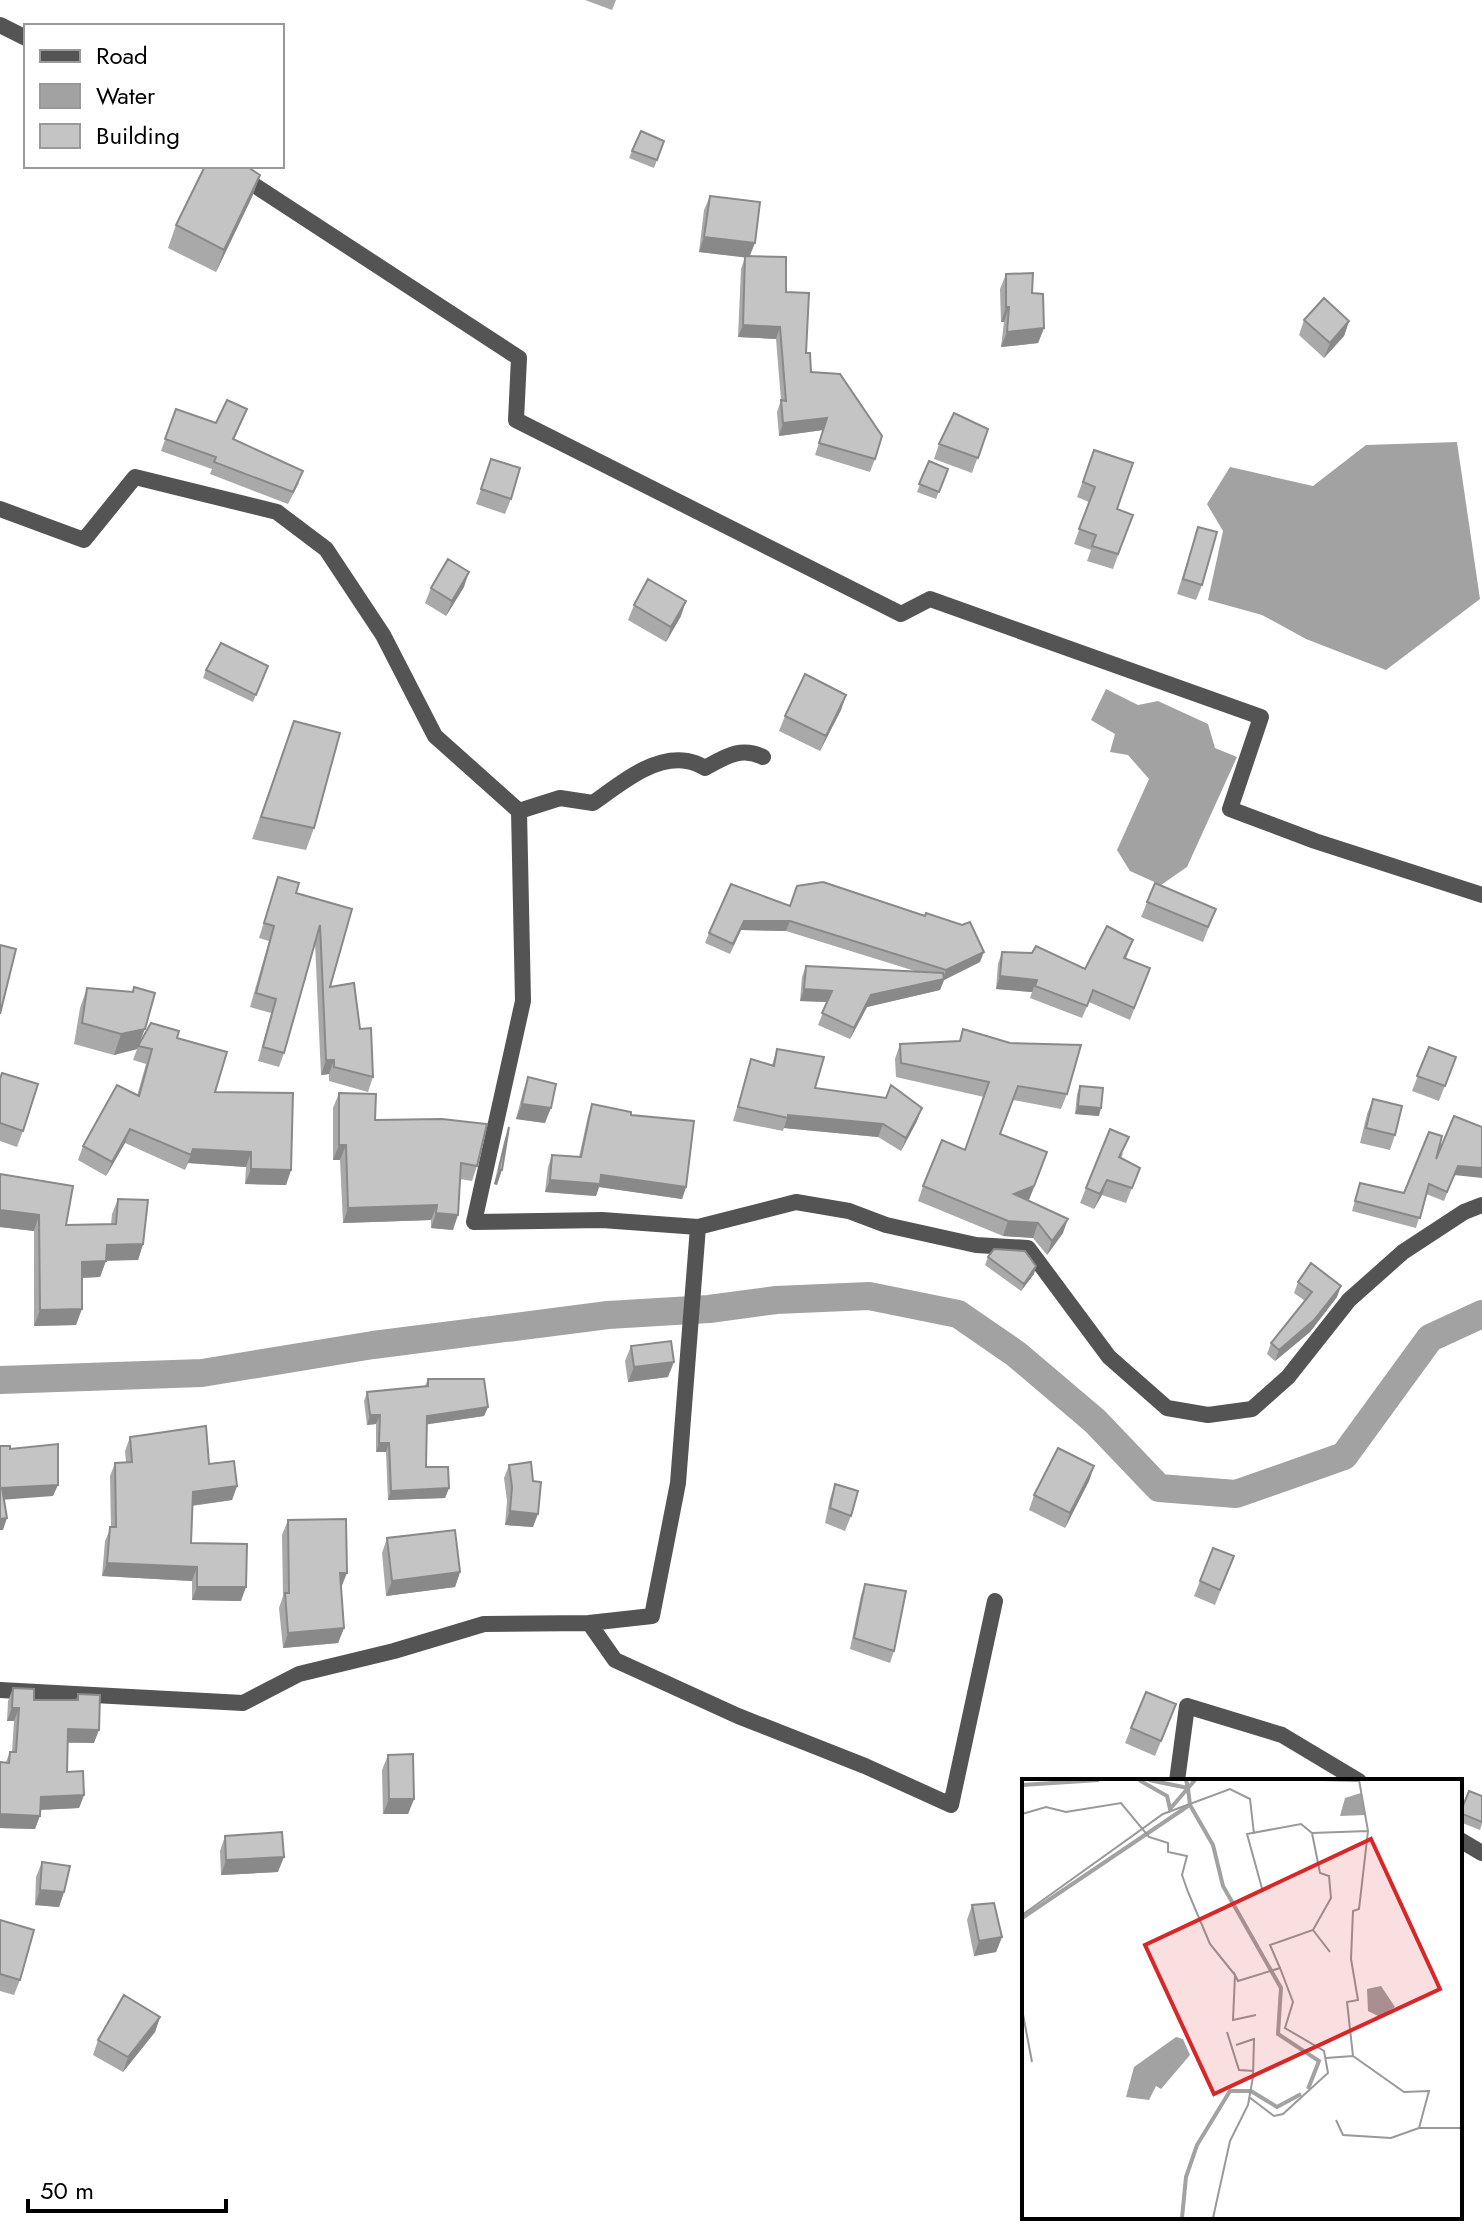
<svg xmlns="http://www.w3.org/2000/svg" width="1482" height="2239" font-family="Jost,sans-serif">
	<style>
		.water { fill: #a2a2a2 }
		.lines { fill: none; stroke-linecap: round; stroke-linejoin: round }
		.canal { stroke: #a2a2a2; stroke-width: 28 }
		.street { stroke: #545454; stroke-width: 16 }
		.wall { fill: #a9a9a9 }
		.shaded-wall { fill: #898989 }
		.building { fill: #c4c4c4; stroke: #898989; stroke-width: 2 }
		.inset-river { fill: none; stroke: #a2a2a2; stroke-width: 4 }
		.inset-road { fill: none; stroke: #999; stroke-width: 2 }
		.view { fill: #d62828; fill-opacity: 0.15; stroke: #d62828; stroke-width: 4 }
		.inset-edge { fill: none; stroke: #000; stroke-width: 4 }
	</style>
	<rect width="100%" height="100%" fill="#fff"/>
	<path class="water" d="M1457,442L1480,599L1386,670L1306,639L1262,615L1208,600L1223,531L1207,504L1230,467L1313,486L1366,445Z
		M1106,689L1138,705L1158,701L1208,724L1215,748L1237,757L1187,867L1161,885L1130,871L1117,850L1149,779L1128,755L1110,752L1115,734L1091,720Z"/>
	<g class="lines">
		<path class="canal" d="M0,1380L202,1373L373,1345L608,1315L709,1309L776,1300L869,1296L958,1314L1016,1354L1095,1421L1159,1488L1236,1494L1344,1456L1430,1338L1482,1314"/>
		<path class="street" d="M0,25L26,38
			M225,166L519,358L516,420L901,614L930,599L1261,717L1230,809L1315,841L1482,895
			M0,509L84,540L135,477L277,512L326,549L383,635L435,736L519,811L523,1001L474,1222L602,1220L698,1227L678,1483L652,1616L589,1623L615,1660L738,1716L865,1766L951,1805L995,1601
			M519,811L560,798L593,803C619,785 653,755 687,761C693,762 700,765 705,768C725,757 741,746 763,757
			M698,1227L796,1202L849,1211L886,1225L976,1245L1028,1248L1109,1357L1167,1408L1208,1415L1252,1409L1288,1377L1349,1300L1403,1252L1464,1212L1482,1205
			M0,1690L243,1703L299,1674L394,1651L484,1624L589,1623
			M1177,1781L1187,1706L1282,1735L1359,1781
			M1460,1840L1482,1853"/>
	</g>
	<path class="wall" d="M585,0H616L612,10Z
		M664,141L654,168L629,158L632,151Z
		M260,175L252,197L216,272L168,248L176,225Z
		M710,196L750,256L786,292L811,372L875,459L870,472L815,455L823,430L779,436L777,412L781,400L776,339L738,337L741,269L745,257L699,252L704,210Z
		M1006,274L1032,293L1044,328L1038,343L1001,347L1004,322H1001L1000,289Z
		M1304,320L1349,321L1344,336L1324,358L1299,335Z
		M176,409L216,423L247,409L234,440L299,483L288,504L210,474L212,469L161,451Z
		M988,429L972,473L934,459L939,444Z
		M1094,450L1117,509L1133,515L1113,569L1087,561L1091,550L1074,544L1089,502L1077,497Z
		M491,459L511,499L505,514L476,504Z
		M929,461L948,469L936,499L917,492Z
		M1198,527L1202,585L1196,600L1177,594Z
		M464,587L446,616L425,603L431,588Z
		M634,605L681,616L666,642L628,620Z
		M268,666L253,702L203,678L206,670Z
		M846,695L841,710L820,751L779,731L785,716Z
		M294,721L314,828L306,850L252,839Z
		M278,877L296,893L352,909L330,987L360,1029L373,1077L368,1092L329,1081V1074L321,1075L315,943L284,1053L279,1067L258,1061L271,1013L250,1007L269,941L259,938Z
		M1155,883L1216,909L1203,942L1141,917Z
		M790,905L980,962L944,980L940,990L867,1007L850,1039L818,1025L827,1002L800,1001L802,977L806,966L915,971L786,931L741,930L730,954L705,943L709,933Z
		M1133,940L1126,959L1150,968L1130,1020L1089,1002L1082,1018L1030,998L1032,992L996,989L998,964L1002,952L1085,969Z
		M87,988L141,1040L177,1038L215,1092L291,1170L286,1185L245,1184L246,1167L188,1163L185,1170L125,1143L106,1176L78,1160L83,1146L137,1096L146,1064L133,1060L137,1049L114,1055L74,1044L80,1008Z
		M900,1044L1067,1094L1061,1109L1013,1100L1000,1134L1028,1200L1063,1233L1047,1255L1033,1238L1003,1236L918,1201L923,1186L965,1150L984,1097L896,1077L895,1059Z
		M1429,1047L1456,1057L1439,1101L1412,1091Z
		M777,1049L815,1088L917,1121L901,1151L878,1137L784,1128L783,1131L733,1121L751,1059L772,1065Z
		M528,1077L545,1123L516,1119L523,1092Z
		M0,1078L23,1131L17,1147L0,1141Z
		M1080,1086L1099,1116L1075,1114L1077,1094Z
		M339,1093L375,1120L477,1166L472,1181L460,1179L453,1230L431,1228V1220L343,1223L340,1160H333V1108Z
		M1373,1099L1395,1135L1390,1150L1360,1143L1367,1114Z
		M592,1104L631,1115L686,1187L682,1199L599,1187L596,1196L545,1192L548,1167L552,1155L579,1157L588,1116Z
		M509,1127L497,1185L494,1184L504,1142Z
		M1124,1152L1121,1158L1140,1168L1126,1203L1102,1195L1094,1209L1080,1203L1086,1188Z
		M1436,1159L1454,1175L1444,1201L1426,1194L1416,1228L1352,1211L1360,1183L1404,1193Z
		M0,1174L66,1225L111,1224L112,1214L118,1199L143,1244L138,1260H106L100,1277L82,1278L76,1325L34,1326V1231L0,1227Z
		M988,1257L1036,1266L1034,1274L1021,1291L985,1265Z
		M1298,1282L1337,1297L1310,1332L1275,1361L1267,1354L1271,1343L1305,1301L1294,1293Z
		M631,1346L668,1377L628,1382L625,1361Z
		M428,1379L488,1407L484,1416L427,1424L426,1467L449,1488L445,1498L388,1500L386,1452H376V1424L367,1425L364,1401L367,1392L425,1386Z
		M130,1437L209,1464L237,1486L232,1500L192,1506L191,1543L241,1601L192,1600V1581L102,1576L105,1541L111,1527L110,1476L115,1463L126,1462L125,1451Z
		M509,1465L533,1527L505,1525L507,1501L504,1478Z
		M1094,1466L1089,1481L1065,1528L1029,1510L1034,1495Z
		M835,1484L851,1516L845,1531L825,1523L830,1499Z
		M288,1520L341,1588L344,1628L338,1643L283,1648L279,1608L283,1596L282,1535Z
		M387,1538L460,1572L455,1587L386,1596L382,1553Z
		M1234,1556L1215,1605L1194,1596L1200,1581Z
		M865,1584L894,1651L890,1663L850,1649L861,1595Z
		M13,1688L34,1700H76L78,1694L94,1743H67V1772L84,1795L79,1808L40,1810L35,1829L0,1828V1762H6L10,1752H12L14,1721H7L8,1701Z
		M1170,1719L1155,1756L1125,1743L1131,1728Z
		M388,1755L414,1799L408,1814H383L382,1770Z
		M1482,1796V1824L1480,1830L1460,1822V1811Z
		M225,1836L278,1872L221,1875L220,1851Z
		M42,1862L64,1892L59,1907L35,1905L36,1877Z
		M972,1905L1002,1937L996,1952L974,1956L967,1920Z
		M0,1920L20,1980L14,1995L0,1991Z
		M160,2017L155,2032L123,2072L93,2055L98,2040Z"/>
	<path class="shaded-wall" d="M260,175L252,197L216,272L224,250Z
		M704,237L755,243L749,258L699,252Z
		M1006,307H1009L1004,322H1001Z
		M1349,321L1344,336L1324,358L1330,343Z
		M743,325L780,327L776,339L738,337Z
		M1044,328L1038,343L1001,347L1007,332Z
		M827,418L823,430L779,436L783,423Z
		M469,572L464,587L446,616L452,601Z
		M686,601L681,616L666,642L671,627Z
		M846,695L841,710L820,751L826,736Z
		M744,921H790L786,931L741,930L730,954Z
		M984,952L980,962L944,980L940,990L867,1007L850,1039L854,1028L871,995L943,979L946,970Z
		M1000,976L1037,980L1032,992L996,989Z
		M804,989L832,991L828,1002L800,1001Z
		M145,1029L137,1049L114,1055L121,1034Z
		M326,1060H334L329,1074L321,1075Z
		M522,1104L551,1108L545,1123L516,1119Z
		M1078,1106L1101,1108L1099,1116L1075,1114Z
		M922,1108L917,1121L901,1151L906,1138Z
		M788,1115L883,1124L878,1137L784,1128Z
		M130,1129L125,1143L106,1176L112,1162Z
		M339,1145H346L340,1160H333Z
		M193,1149L251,1152L246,1167L188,1163L185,1170Z
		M1458,1166L1482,1168V1178L1454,1175L1444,1201Z
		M1042,1167L1029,1200L1014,1194Z
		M251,1169L291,1170L286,1185L245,1184Z
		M499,1169L502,1170L497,1185L494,1184Z
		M601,1175L686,1187L682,1199L599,1187L596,1196L545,1192L550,1180Z
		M1107,1180L1102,1195L1094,1209L1100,1194Z
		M437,1205L431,1220L343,1223L348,1208Z
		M0,1210L39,1215L34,1231L0,1227Z
		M436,1213L458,1215L453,1230L431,1228Z
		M1068,1219L1063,1233L1047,1255L1052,1241Z
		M1008,1221L1038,1223L1033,1238L1003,1236Z
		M143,1244L138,1260L102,1261L107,1245Z
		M106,1261L100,1277L76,1278L82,1262Z
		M1036,1266L1034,1274L1021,1291L1024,1284Z
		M1341,1286L1337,1297L1310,1332L1275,1361L1279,1350Z
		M82,1309L76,1325L34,1326L40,1310Z
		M674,1362L668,1377L628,1382L634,1367Z
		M488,1407L484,1416L423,1425L427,1416Z
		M370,1415H380L376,1424L367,1425Z
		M379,1443H389L386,1452H376Z
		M1094,1466L1089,1481L1065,1528L1070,1513Z
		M58,1485L53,1496L0,1500L2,1488Z
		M237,1486L232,1500L188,1506L193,1492Z
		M449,1488L445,1498L388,1500L391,1491Z
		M510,1511L538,1514L533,1527L505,1525Z
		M7,1518L3,1530H0V1519Z
		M107,1563L197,1567L192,1581L102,1576Z
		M460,1572L455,1587L386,1596L392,1581Z
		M340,1573H347L341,1588H334Z
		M197,1587H246L241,1601L192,1600Z
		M344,1628L338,1643L283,1648L288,1633Z
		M12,1708H19L14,1721H7Z
		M68,1729L99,1730L94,1743L63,1742Z
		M84,1795L79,1808L36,1810L41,1797Z
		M389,1799H414L408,1814H383Z
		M0,1814L40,1816L35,1829L0,1828Z
		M284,1857L278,1872L221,1875L226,1860Z
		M40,1890L64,1892L59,1907L35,1905Z
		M1002,1937L996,1952L974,1956L979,1941Z
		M160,2017L155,2032L123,2072L128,2057Z"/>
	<path class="building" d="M641,131L664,141L657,160L632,151Z
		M205,166H246L260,175L224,250L176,225Z
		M710,196L760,202L755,243L704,237Z
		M745,256L786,257V292L809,293L806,353H810L811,372L840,374L882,436L875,459L819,443L827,418L783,423L781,400L786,401L780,327L743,325Z
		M1033,273L1032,293L1043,294L1044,328L1007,332L1009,307H1006V274Z
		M1324,298L1349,321L1330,343L1304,320Z
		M227,400L247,409L233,439L303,471L293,492L214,462L216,457L165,439L176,409L216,423Z
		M954,413L988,429L978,458L939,444Z
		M1094,450L1133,463L1117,509L1133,515L1118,554L1092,546L1096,535L1079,529L1095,487L1083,482Z
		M491,459L520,468L511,499L481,489Z
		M929,461L948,469L939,492L919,484Z
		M1198,527L1217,532L1202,585L1183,579Z
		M448,559L469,572L452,601L431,588Z
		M648,579L686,601L671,627L634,605Z
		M221,643L268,666L256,695L206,670Z
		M805,674L846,695L826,736L785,716Z
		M294,721L340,733L314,828L261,817Z
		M278,877L299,883L296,893L352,909L330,987L354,983L360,1029L371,1028L373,1077L334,1067V1060H326L320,925L284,1053L263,1047L276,999L256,993L274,926L264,923Z
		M823,882L925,916L926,913L962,925L970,922L984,952L946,970L790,921H744L733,944L709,933L731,884L790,906L797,886Z
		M1155,883L1216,909L1208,927L1147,902Z
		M1107,926L1133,940L1124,958L1150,968L1134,1008L1093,990L1087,1006L1035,986L1037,980L1000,976L1002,952L1032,953L1036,946L1085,969Z
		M0,945L16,949L0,1014Z
		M806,966L943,973L944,979L871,995L854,1028L822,1013L832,991L804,989Z
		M134,987L155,993L145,1029L121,1034L82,1023L87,988L133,992Z
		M151,1023L179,1031L177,1038L227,1052L215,1092L293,1093L291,1170L251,1169V1152L193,1149L191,1155L130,1129L112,1162L83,1146L117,1085L139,1096L152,1049L138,1046Z
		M963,1029L1010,1043L1081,1045L1067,1094L1018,1086L1000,1134L1047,1152L1034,1186L1014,1194L1068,1219L1052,1241L1038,1223L1008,1221L923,1186L942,1140L965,1150L989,1082L901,1063L900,1044L960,1041Z
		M1429,1047L1456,1057L1445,1086L1417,1076Z
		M777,1049L824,1057L815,1088L886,1098L891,1085L922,1108L906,1138L883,1124L788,1115V1118L738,1107L751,1059L774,1066Z
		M2,1073L38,1084L23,1131L0,1123V1079Z
		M528,1077L556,1084L551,1108L522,1104Z
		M1080,1086L1103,1088L1101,1108L1078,1106Z
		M339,1093L376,1094L375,1120L442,1119L487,1124L477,1166L461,1163L458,1215L436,1213L437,1205L348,1208L346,1145H339Z
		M1373,1099L1402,1106L1395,1135L1366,1128Z
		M592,1104L631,1112V1115L694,1121L686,1187L601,1175L600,1184L550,1180L552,1155L581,1157Z
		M1454,1116L1482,1127V1168L1458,1166L1447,1192L1429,1184L1420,1218L1355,1201L1360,1183L1404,1193L1429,1132L1442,1136L1436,1159Z
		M509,1127L502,1170L499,1169Z
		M1110,1129L1129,1137L1119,1157L1140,1168L1132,1188L1107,1180L1100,1194L1086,1188Z
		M0,1174L73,1186L66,1225L116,1224L118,1199L148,1200L143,1244L107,1245L106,1261L82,1262V1309L40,1310L39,1215L0,1210Z
		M994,1249L1025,1251L1036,1266L1024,1284L988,1257Z
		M1311,1263L1341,1286L1314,1320L1279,1350L1271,1343L1312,1292L1298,1282Z
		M671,1341L674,1362L634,1367L631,1346Z
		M428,1379H484L488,1407L427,1416L426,1467H448L449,1488L391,1491L389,1443H379L380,1415H370L367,1392L428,1386Z
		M206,1426L209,1464L234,1461L237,1486L193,1492L191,1543L247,1544L246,1587H197V1567L107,1563L110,1527H116L115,1463L132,1462L130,1437Z
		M58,1444V1485L2,1488L7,1518L0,1519V1446H10V1449Z
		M1058,1448L1094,1466L1070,1513L1034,1495Z
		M531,1462L533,1481L541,1482L538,1514L510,1511L512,1487L509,1465Z
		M835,1484L858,1491L851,1516L830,1508Z
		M346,1519L347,1573H340L344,1628L288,1633L285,1593H289L288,1520Z
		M455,1530L460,1572L392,1581L387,1538Z
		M1213,1548L1234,1556L1220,1590L1200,1581Z
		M865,1584L906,1591L894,1651L854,1638Z
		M13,1688L34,1689V1700H78V1694L100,1695L99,1730L68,1729L67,1772L83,1771L84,1795L41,1797L40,1816L0,1814V1762L9,1763L10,1752H16L19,1708H12Z
		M1146,1692L1176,1704L1161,1741L1131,1728Z
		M413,1754L414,1799H389L388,1755Z
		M1469,1791L1482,1796V1822L1460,1813Z
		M282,1832L284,1857L226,1860L225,1836Z
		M42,1862L70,1866L64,1892L40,1890Z
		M994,1903L1002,1937L979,1941L972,1905Z
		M0,1920L34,1930L20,1980L0,1974Z
		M124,1995L160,2017L128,2057L98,2040Z"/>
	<g transform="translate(1022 1779)">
		<rect width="440" height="440" fill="#fff"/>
		<path d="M339,14L343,36L318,37L323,19ZM359,207L373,228L358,238L346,232L345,210ZM154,258L161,260L168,276L139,310L134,307L127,321L104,318L112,288Z" fill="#a2a2a2"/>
		<path class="inset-river" d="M117,1L145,17L148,30L166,9L164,1M127,1L166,9L173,1M0,6L77,1M166,9L168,26L191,66L201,107L259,209L256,255L297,282L286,310M0,139L166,27M160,439L164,398L175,366L208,312H229L255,328L279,315"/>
		<path class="inset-road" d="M300,1L336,2M337,1L346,52L337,130L331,132L329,180L336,221L325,223L331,277L382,313L407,312L397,349H440M0,35L24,28L44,33L99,24L127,58L146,64V73L165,77L160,96L166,113L188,165L213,196M241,113L225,55L279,45L290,54L346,52M0,136L141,35L208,10L228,20L232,55M291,151L308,173M0,230L10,283M234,236L211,241L213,196L216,202L258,189L248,166L291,151L309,119L307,97L298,94L290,54M205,253L217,291L232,292M304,279L331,277M227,318L252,337L261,335L306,294L302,272L263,249L271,223L258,189M314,341L321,356L369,359L397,349M191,439L208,362L226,326L231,298L232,260L214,266"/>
		<path class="view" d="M349,60L418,210L192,315L123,166Z"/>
		<rect width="440" height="440" class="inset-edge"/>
	</g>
	<rect x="24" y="24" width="260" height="144" fill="#ffffff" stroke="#999999" stroke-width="2"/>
	<rect x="40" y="50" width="40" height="12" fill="#545454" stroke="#999999" stroke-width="2"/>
	<text x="96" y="64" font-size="24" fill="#000000">Road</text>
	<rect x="40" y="84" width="40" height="24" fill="#a2a2a2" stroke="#999999" stroke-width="2"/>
	<text x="96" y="104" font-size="24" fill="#000000">Water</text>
	<rect x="40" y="124" width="40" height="24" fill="#c4c4c4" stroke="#999999" stroke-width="2"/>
	<text x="96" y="144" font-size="24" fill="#000000">Building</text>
	<path d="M28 2199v12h198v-12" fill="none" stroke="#000000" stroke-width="4"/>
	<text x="40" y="2199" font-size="24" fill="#000000" stroke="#ffffff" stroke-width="6" paint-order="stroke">50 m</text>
</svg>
